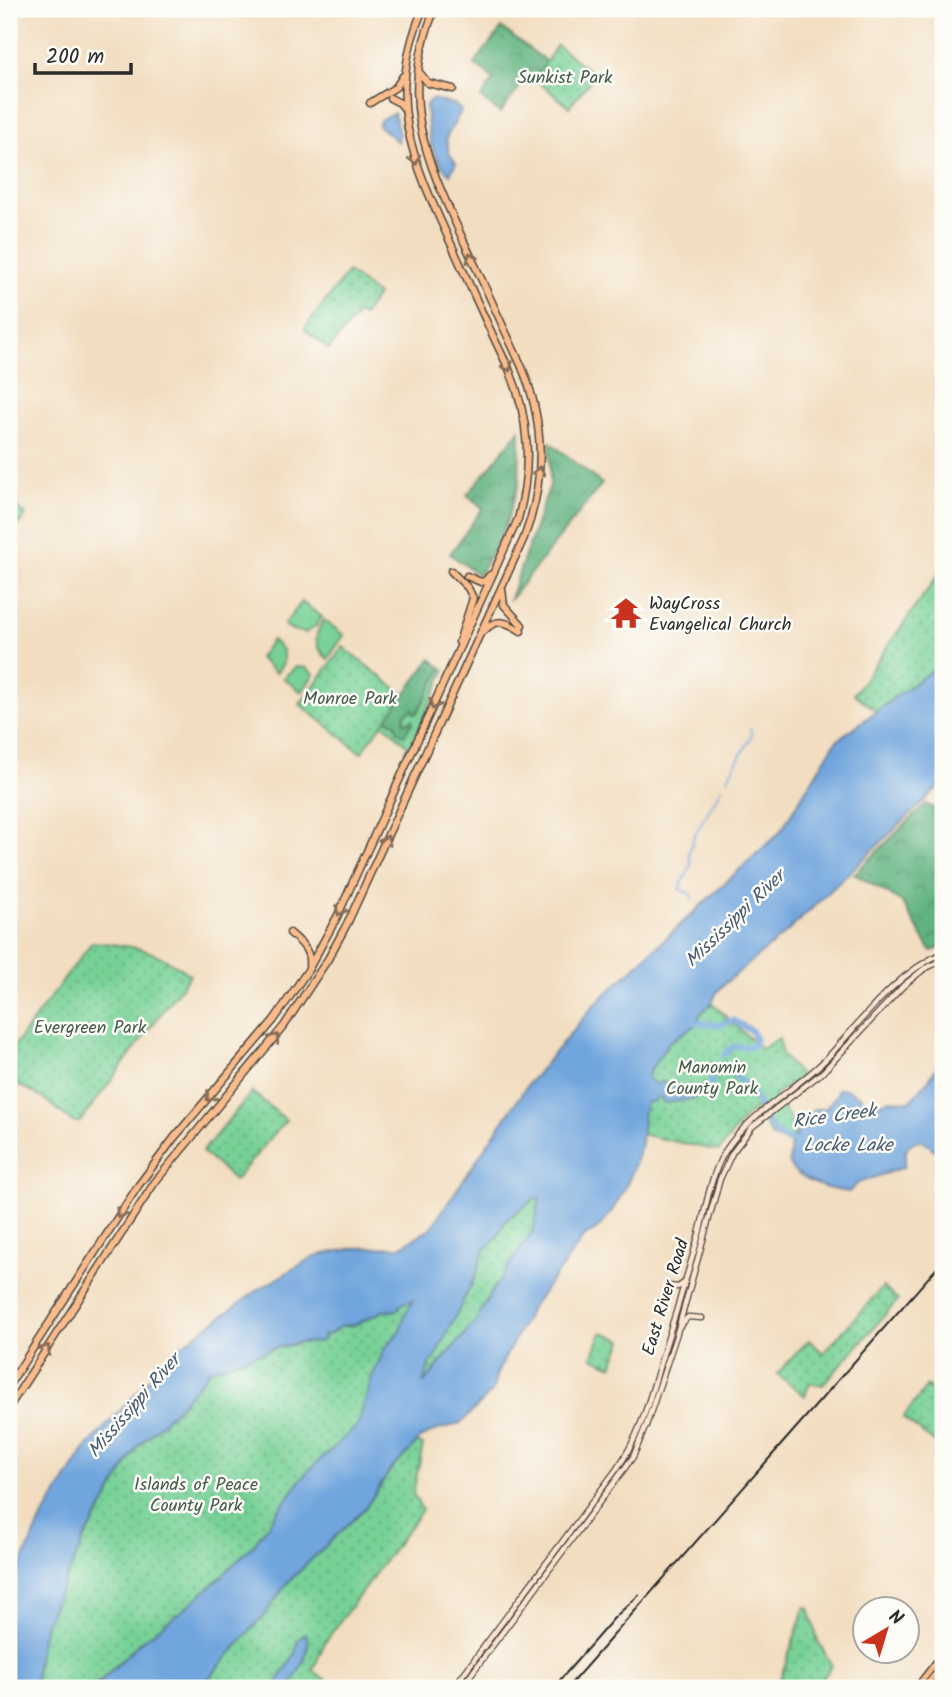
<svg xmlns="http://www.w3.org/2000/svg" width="952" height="1697" font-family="Kalam,sans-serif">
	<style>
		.grass { fill: #77d197; stroke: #517e61; stroke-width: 2 }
		.forest { fill: url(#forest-crowns); stroke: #466f56; stroke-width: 2 }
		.park { fill: url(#park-dots); stroke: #517e61; stroke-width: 2 }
		.water { fill: #70a5dd; stroke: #4e6884; stroke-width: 2; fill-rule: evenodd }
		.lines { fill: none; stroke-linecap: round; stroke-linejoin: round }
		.stream { stroke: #70a5dd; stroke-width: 2 }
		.river { stroke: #70a5dd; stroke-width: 6 }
		.secondary-casing { stroke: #494641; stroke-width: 7 }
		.primary-casing { stroke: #494641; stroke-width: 8 }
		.trunk-casing { stroke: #494641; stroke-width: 9 }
		.secondary { stroke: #fde4d1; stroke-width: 4.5 }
		.primary { stroke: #fabc8b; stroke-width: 5 }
		.trunk { stroke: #fabc8b; stroke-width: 6 }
		.rail { stroke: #2b2b2b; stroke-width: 2 }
		.oneway { stroke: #886c56 }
		.labels { text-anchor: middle; stroke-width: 5; stroke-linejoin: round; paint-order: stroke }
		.park-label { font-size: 18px; fill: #425d4b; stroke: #fdfcf7 }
		.poi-label { font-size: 18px; fill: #2b2b2b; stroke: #fdfcf7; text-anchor: start }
		.street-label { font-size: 18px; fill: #2b2b2b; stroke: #fdfcf7 }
		.water-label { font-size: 19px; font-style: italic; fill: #475c72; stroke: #fdfcf7 }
	</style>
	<defs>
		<pattern id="forest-crowns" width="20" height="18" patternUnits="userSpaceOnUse" patternTransform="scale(1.75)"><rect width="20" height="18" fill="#61b380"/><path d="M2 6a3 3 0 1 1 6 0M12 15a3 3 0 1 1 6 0" fill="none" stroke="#509269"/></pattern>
		<pattern id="park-dots" width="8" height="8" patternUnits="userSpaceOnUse" patternTransform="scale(1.75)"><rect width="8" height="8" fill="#77d197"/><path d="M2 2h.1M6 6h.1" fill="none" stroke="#62aa7b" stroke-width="1.8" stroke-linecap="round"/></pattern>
	</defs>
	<rect width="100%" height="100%" fill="#fdfcf7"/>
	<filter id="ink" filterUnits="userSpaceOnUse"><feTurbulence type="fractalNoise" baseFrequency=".0143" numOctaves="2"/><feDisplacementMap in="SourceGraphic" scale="14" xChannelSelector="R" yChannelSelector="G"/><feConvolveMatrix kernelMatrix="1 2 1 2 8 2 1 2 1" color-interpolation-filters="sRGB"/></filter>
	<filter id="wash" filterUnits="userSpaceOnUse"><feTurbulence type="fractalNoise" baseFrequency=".00686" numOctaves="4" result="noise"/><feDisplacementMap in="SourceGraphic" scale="28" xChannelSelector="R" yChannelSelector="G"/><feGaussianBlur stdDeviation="1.57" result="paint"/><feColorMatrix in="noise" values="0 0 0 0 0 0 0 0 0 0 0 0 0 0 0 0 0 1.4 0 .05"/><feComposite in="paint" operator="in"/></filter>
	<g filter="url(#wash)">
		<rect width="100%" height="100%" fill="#f2ddc0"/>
		<path class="grass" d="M302,602L322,617L316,626L305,633L292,630L284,625Z
			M324,620L344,635L328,659C314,647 313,635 324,620Z
			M272,640L283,651V663L276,673L259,658Z
			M296,667L306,668L314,674L302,692L283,678Z
			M442,668L445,670L408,752L405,750L408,746L388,727L382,725L386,719L395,723L398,731L408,723L404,722L405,714L413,709L417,713Z"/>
		<path class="forest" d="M502,28L547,62L535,79L529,75L500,113L481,98L494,79L474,64Z
			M520,430L519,483L503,532L479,575L450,554L483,508L467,495Z
			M550,442L602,484L509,601L550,485Z
			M431,659L442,668L417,713H414L413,709L405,714L404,722L407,723L412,720L413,722L404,735L398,731L395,723L386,719Z
			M926,804L943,813V947L931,951L902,902L854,874Z"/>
		<path class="park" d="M557,45L595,75L569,107L535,79Z
			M348,272L377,295L363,316L358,313L329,349L304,329Z
			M9,502L26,515L9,538Z
			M943,568V662L877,711L854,694Z
			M343,647L404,695L361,753L300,704Z
			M92,942C136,946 154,948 190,975L80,1122H73C53,1106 34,1088 9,1083V1053Z
			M712,1003L761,1049L779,1038L782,1055L800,1075V1077L774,1096L797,1128L790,1144L771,1136L756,1108L745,1117L719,1151L640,1134L643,1111L651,1082L648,1078L649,1072L669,1042L697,1024L700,1014Z
			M252,1092L286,1120L235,1180L202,1152Z
			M540,1197L534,1230L489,1296L477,1319L424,1385L422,1383L430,1363L475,1277L484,1251L498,1236L505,1221L535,1198Z
			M883,1287L898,1300L823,1385L810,1383L805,1396L777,1374L809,1340L823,1353Z
			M413,1299L400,1331L385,1348L372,1377L359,1425L306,1473L254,1544L218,1580L183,1610L138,1644L97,1684L87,1688H34L40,1644L47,1620L84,1540L137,1447L180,1405L210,1370L272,1349L298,1343L319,1342L322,1335L330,1334L341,1326L354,1325L383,1311L398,1310L401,1304Z
			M602,1332L623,1340L612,1366L592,1357Z
			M927,1386L943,1399L935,1410L943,1417V1436L937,1444L903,1418Z
			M418,1442L423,1445L413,1494L422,1510L325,1642L313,1670L336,1688H288L294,1680L298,1639L295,1654L274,1688H200L266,1613L287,1583L366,1507L391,1469Z
			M805,1607L809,1608L818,1641L832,1666L816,1688H777Z"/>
		<path class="water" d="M431,99L454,104L461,111L446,138L449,153L456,163L450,174C429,158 428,129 426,105Z
			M394,113L399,135L398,142L378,125L381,119Z
			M943,662V783L787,932L723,985L717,992L712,1003L700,1014L697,1024L669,1042L649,1072L648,1078L655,1084C662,1081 669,1083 675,1088L693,1086L703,1089L704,1094L701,1097C688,1099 678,1102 664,1103L661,1098L646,1103C640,1119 644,1135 639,1151C632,1177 610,1227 585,1236L531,1308L497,1373L493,1391L461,1423L437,1430L420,1438L408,1453L391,1469L366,1507L287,1583L266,1613L200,1688H100L101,1684L95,1688H87L100,1682L138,1644L183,1610L218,1580L254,1544L306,1473L358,1425L372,1377L385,1348L400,1331L404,1317L413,1300L401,1304L398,1310L383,1311L354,1325L341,1326L330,1334L323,1335L324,1339L319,1342L298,1343L272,1349L210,1370L180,1405L137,1447L84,1540L47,1620L40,1644L34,1688H9V1590L43,1517L84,1450L176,1349L258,1290L315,1256L355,1248L400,1247L431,1228L528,1084L594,1005L780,832L836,741ZM535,1198H540L533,1230L489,1296L477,1319L423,1384L430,1363L434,1359L475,1277L484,1251L498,1236L505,1221Z
			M943,1055V1171L937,1152L922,1140C904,1142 906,1152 904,1167L858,1183L849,1192C829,1190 801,1182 789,1165L791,1142C799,1135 804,1119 814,1109H825L837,1094L838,1089L848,1090L861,1097L862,1101L869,1106L890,1100L910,1101L929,1080Z
			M306,1634C314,1649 297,1676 288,1688H274L295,1654L298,1639Z"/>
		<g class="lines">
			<path class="stream" d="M727,779L749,741L752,734L750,729
				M693,899L690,894L679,889L691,866L689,853L694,836L722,788"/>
			<path class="river" d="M690,1022L719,1025L733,1020L752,1031L756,1040L752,1046L732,1047L724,1055
				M697,1094L708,1095L711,1093L712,1070L716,1065L719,1064C732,1072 743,1082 752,1094C769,1115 765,1139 799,1142"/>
		</g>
	</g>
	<g filter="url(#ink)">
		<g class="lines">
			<defs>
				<path id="secondary" d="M668,1286L678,1287L684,1283
					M680,1326L688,1317L702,1318
					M453,1688L616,1470C641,1436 650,1397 662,1357C675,1316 687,1276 699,1234C706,1208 710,1177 724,1153C750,1111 796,1091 829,1056C863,1019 896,973 943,953
					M461,1688L633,1457L647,1423L677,1333L720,1179L732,1153L752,1127L823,1072L903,986L924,969L943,960"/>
				<path id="primary" d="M916,1688L943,1653
					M924,1688L943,1664"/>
				<path id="trunk" d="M419,72L428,83L453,89
					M390,98L400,103L405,109
					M370,103L396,87L403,76
					M451,571L468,588L473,598L459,642
					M467,576L481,582L485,581L490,575
					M502,589L504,605L522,625
					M484,631C497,617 507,622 521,631
					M290,933C300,942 311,950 309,965
					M9,1385L138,1186L174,1138L274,1020L308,970L337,917L518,519C532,467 530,419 509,369C489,329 471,288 453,248C414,163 383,101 423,9
					M9,1407L155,1182L284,1026L328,959L348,922L524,538C546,481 545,421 521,365C502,325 484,284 465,244C427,161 396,99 435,9"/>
			</defs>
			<use href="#secondary" class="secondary-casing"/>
			<use href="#primary" class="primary-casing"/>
			<use href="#trunk" class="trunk-casing"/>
			<use href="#secondary" class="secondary"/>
			<use href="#primary" class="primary"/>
			<use href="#trunk" class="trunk"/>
			<path class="rail" d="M553,1688L615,1617L639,1595
				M567,1688L943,1261"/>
		</g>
		<defs><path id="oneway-chevron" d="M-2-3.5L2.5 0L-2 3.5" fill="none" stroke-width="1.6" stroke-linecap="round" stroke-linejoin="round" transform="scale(1.75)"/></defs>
		<g class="oneway">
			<use href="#oneway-chevron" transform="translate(415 160) rotate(73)"/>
			<use href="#oneway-chevron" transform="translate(471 257) rotate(-115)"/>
			<use href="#oneway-chevron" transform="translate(508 367) rotate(66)"/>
			<use href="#oneway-chevron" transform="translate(539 471) rotate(-85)"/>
			<use href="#oneway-chevron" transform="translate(434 705) rotate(115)"/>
			<use href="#oneway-chevron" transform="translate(386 840) rotate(-66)"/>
			<use href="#oneway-chevron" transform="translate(340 911) rotate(115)"/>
			<use href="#oneway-chevron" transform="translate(275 1038) rotate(-52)"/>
			<use href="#oneway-chevron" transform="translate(210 1097) rotate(131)"/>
			<use href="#oneway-chevron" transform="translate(120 1214) rotate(123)"/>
			<use href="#oneway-chevron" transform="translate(46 1349) rotate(-57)"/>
		</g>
	</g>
	<defs>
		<symbol id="temple-bare" viewBox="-9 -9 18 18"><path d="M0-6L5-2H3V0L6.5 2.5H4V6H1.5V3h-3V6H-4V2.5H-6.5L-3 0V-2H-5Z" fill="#c8321e" stroke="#fdfcf7" stroke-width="2.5" paint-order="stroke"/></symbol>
	</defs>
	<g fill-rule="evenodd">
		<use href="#temple-bare" x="604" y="591" width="44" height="44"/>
	</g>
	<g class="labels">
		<g class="park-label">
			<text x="565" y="83">Sunkist Park</text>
			<text x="350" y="704">Monroe Park</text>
			<text x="90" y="1033">Evergreen Park</text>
			<text x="712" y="1073">Manomin<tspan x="712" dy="21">County Park</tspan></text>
			<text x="196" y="1490">Islands of Peace<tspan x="196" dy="21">County Park</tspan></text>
		</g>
		<g class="poi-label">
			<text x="649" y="609">WayCross<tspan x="649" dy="21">Evangelical Church</tspan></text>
		</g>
		<g class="street-label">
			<text transform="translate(665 1297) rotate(-73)" y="6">East River Road</text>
		</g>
		<g class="water-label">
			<text transform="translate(734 918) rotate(-44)" y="7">Mississippi River</text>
			<text transform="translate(834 1115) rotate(-8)" y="7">Rice Creek</text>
			<text x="848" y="1151">Locke Lake</text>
			<text transform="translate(133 1405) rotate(-49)" y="7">Mississippi River</text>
		</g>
	</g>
	<rect width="952" height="1697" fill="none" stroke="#fdfcf7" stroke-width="35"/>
	<g transform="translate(886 1630) rotate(38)"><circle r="33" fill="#fdfcf7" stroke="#a9a8a5" stroke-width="2"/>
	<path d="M0-5L12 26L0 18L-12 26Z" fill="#c8321e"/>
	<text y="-10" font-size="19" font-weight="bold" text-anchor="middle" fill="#2b2b2b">N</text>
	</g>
	<path d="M35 63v10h96v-10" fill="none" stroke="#2b2b2b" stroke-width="3.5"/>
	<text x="46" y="63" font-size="21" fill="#2b2b2b" stroke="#fdfcf7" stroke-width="5" paint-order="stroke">200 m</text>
</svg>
